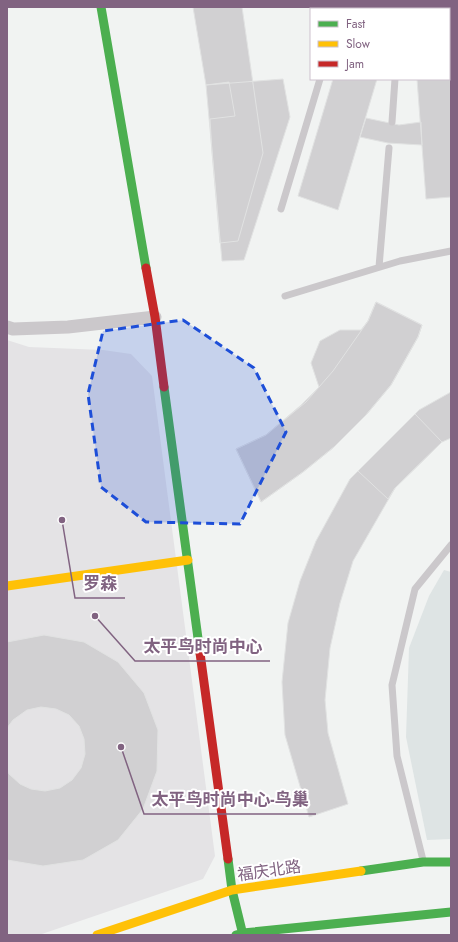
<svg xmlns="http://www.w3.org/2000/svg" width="458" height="942" font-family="Jost,'Noto Sans SC',sans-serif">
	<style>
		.built { fill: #e4e3e5 }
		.green { fill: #dee4e4 }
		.building { fill: #d1d0d2; stroke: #e1e2e2 }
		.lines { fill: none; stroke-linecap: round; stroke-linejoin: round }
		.lane { stroke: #cbc8cb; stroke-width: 7 }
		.street { stroke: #cbc8cb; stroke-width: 13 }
		.fast { stroke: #4caf50; stroke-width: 9 }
		.slow { stroke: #ffc107; stroke-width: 9 }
		.jam { stroke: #c62828; stroke-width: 9 }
		.marked { fill: #1d4ed8; fill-opacity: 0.2; stroke: #1d4ed8; stroke-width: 3; stroke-dasharray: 8 5; stroke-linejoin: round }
		.labels { text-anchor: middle; stroke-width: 4; stroke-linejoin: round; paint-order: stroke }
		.street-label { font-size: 16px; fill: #816381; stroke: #fff }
		.leader { fill: none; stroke: #816381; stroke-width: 1.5 }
		.callout-dot { fill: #816381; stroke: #fff; stroke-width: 1.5 }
		.callout-label { font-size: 17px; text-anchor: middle; font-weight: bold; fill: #816381; stroke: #fff; stroke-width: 4; stroke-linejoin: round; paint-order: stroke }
	</style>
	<rect width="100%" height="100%" fill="#f1f3f2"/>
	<path class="built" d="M7,340L29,347L103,350L131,354L152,376L215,856L203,879L39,935H7Z"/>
	<path class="green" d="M444,570L451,572V839L427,840L406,737L409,648L429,596Z"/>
	<path class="building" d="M193,7H242L263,153L238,241L220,243L212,152L210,119L235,116L229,82L206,85Z
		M449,45H451V197L426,199L417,79H449Z
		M283,79L290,117L244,260L222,261L206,85Z
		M333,79H377L338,210L298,196Z
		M366,118L399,125L421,122L422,145L388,143L360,137Z
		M376,302L422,325L418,337L391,385L366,415L334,447L303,472L261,502L236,449L266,435L306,402L333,371L368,321Z
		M376,302L422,325L418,337L391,385L366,415L334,447L303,472L261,502L236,449L266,435L300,406L319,387L311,363L320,341L340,330H361L368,321Z
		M451,392V438L442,442L395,488L353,561L340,603L330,648L325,700L328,733L348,804L309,817L285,735L282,682L288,623L300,581L316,541L350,479L419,410Z
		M415,414L442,442L395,488L388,499L358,471Z
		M44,635L84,642L118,662L144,693L158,730L157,771L143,809L118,840L83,860L43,866L7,860V769L9,774L20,784L31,789L45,791L60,788L72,780L81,768L85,754L84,739L79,726L69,715L56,709L41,707L27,710L13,720L7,728V642Z"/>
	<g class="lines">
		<path class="lane" d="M362,7L365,9
			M340,9L341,7
			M449,20H451
			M392,122L395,79
			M281,209L320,79
			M379,267L389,148
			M285,296L400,261L451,251
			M423,860L397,756L392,685L415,589L451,545"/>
		<path class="street" d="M7,327L13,329L68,327L155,317"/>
		<path class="fast" d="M101,7L146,268
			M164,387L200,653
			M228,859L232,890L243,935
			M361,871L423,862H451
			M236,935L243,933L451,912"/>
		<path class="slow" d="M7,586L188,560
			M97,935L232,890L361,871"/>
		<path class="jam" d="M146,268L155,317L164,387
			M200,653L228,859"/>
	</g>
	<path class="marked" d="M183,320L254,368L286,432L240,524L146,522L101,487L88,394L103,331Z"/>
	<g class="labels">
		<g class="street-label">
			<text transform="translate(269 870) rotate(-8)" y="6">福庆北路</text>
		</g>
	</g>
	<path class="leader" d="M62 520L75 598H125M95 616L135 661H270M121 747L144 814H316"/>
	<g class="callout-dot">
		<circle cx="62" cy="520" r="4"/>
		<circle cx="95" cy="616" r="4"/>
		<circle cx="121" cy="747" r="4"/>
	</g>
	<g class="callout-label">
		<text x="100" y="589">罗森</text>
		<text x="203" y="652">太平鸟时尚中心</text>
		<text x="230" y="805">太平鸟时尚中心-鸟巢</text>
	</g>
	<rect width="458" height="942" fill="none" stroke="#816381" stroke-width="16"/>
	<rect x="310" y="8" width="140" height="72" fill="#ffffff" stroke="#cdc1cd"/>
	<rect x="318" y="21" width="20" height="6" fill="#4caf50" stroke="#cdc1cd"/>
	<text x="346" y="28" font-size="12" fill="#816381">Fast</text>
	<rect x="318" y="41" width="20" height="6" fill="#ffc107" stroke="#cdc1cd"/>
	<text x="346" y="48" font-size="12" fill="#816381">Slow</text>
	<rect x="318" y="61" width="20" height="6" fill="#c62828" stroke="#cdc1cd"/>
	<text x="346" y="68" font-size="12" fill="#816381">Jam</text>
</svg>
